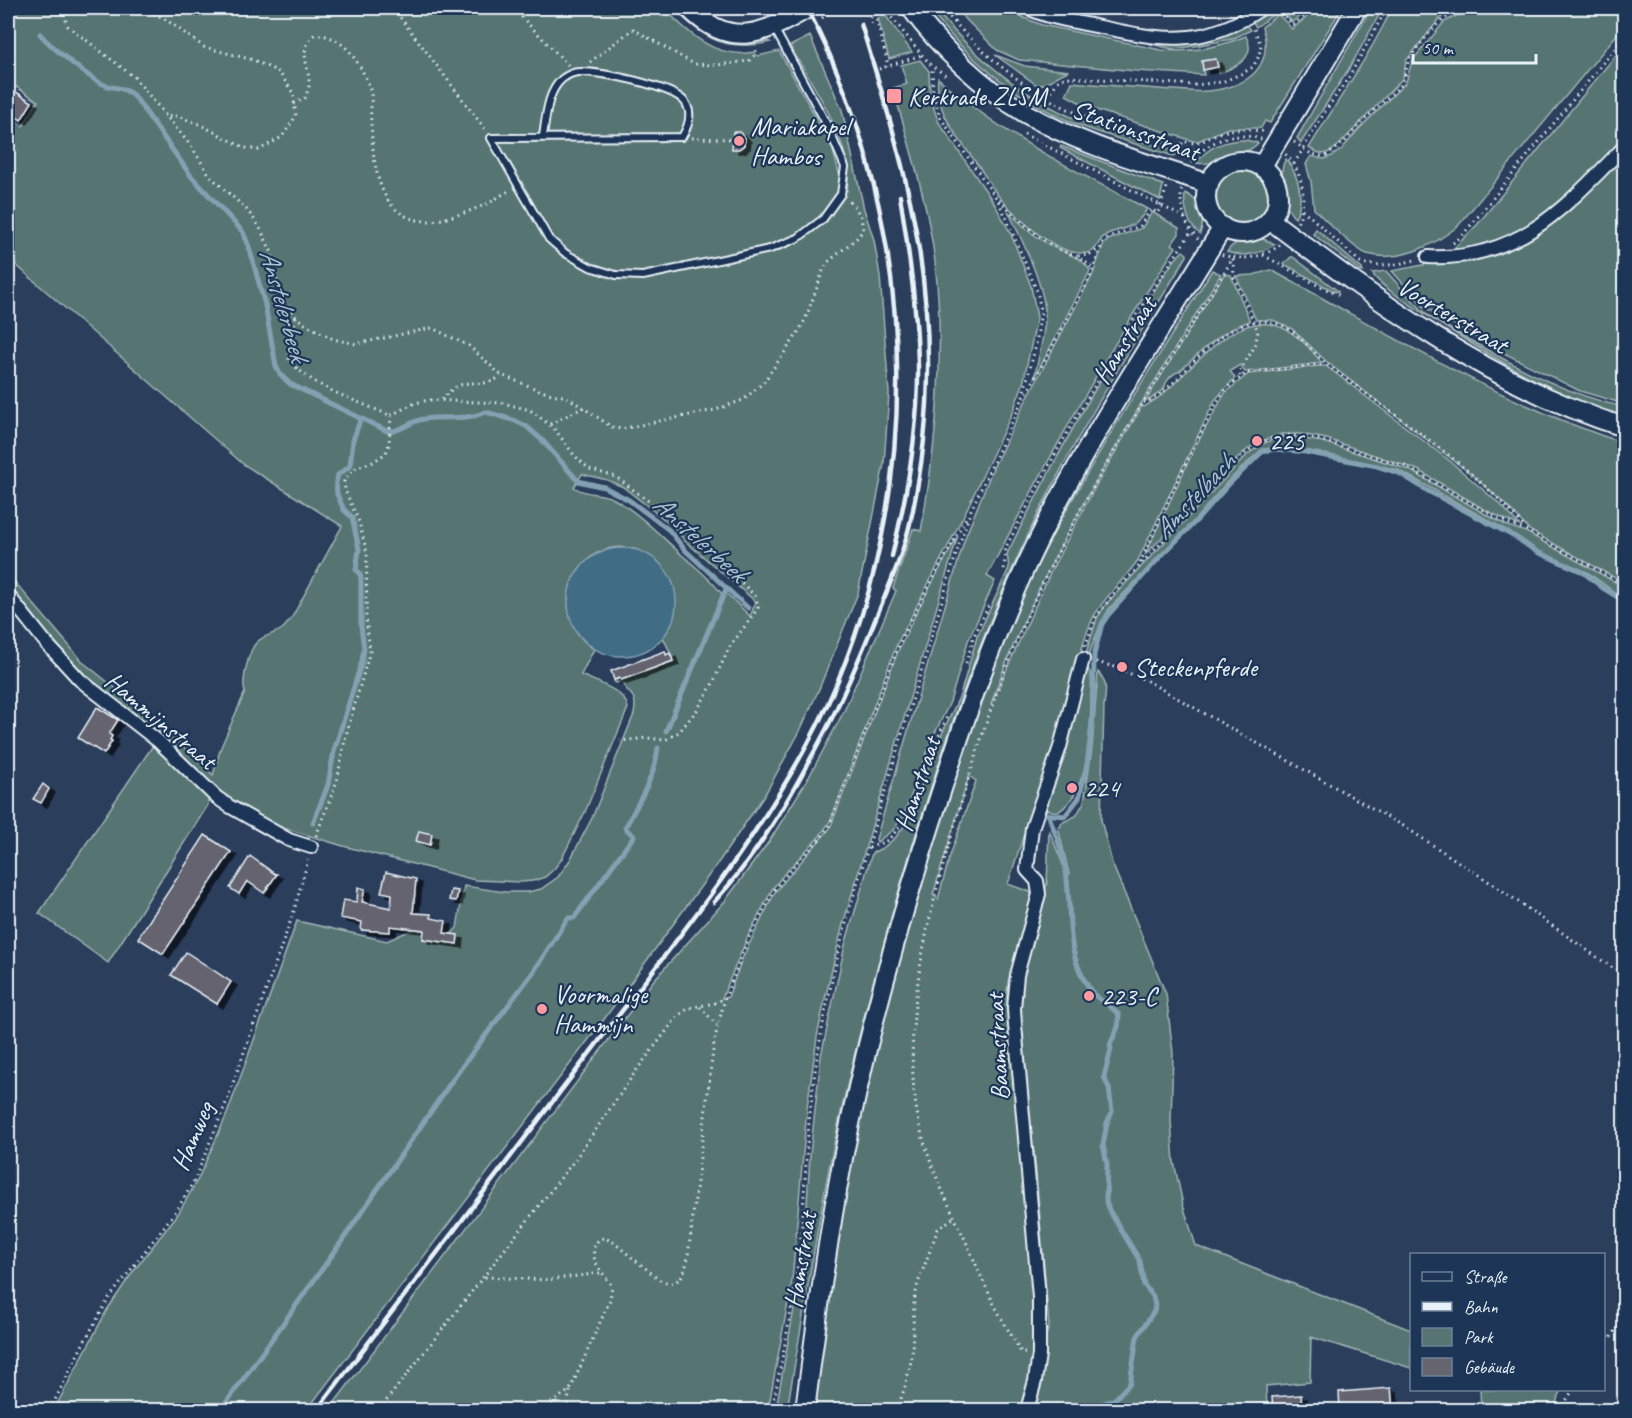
<svg xmlns="http://www.w3.org/2000/svg" width="1632" height="1418" font-family="Caveat,sans-serif">
	<style>
		.green { fill: #577572; stroke: #a0b3b5; stroke-width: 1.5; fill-rule: evenodd }
		.water { fill: #406c84; stroke: #83a1b2; stroke-width: 1.5 }
		.lines { fill: none; stroke-linecap: round; stroke-linejoin: round }
		.stream { stroke: #83a1b2; stroke-width: 5 }
		.building { fill: #65646f; stroke: #e8f1f8; stroke-width: 1.5; filter: url(#shadow) }
		.lane-casing { stroke: #e8f1f8; stroke-width: 10 }
		.street-casing { stroke: #e8f1f8; stroke-width: 16 }
		.secondary-casing { stroke: #e8f1f8; stroke-width: 22 }
		.path { stroke: #e8f1f8; stroke-width: 3; stroke-dasharray: 1.5 4.5; stroke-linecap: butt }
		.lane { stroke: #1d3557; stroke-width: 6 }
		.street { stroke: #1d3557; stroke-width: 12 }
		.secondary { stroke: #1d3557; stroke-width: 18 }
		.rail { stroke: #e8f1f8; stroke-width: 4.5 }
		.poi-dot { fill: #ff9aa2; stroke: #1d3557; stroke-width: 2 }
		.labels { text-anchor: middle; stroke-width: 4.5; stroke-linejoin: round; paint-order: stroke }
		.poi-label { font-size: 26px; fill: #e8f1f8; stroke: #1d3557; text-anchor: start }
		.street-label { font-size: 26px; fill: #e8f1f8; stroke: #1d3557 }
		.water-label { font-size: 27px; font-style: italic; fill: #adc2cf; stroke: #1d3557 }
	</style>
	<defs>
		<filter id="shadow"><feDropShadow dx="6" dy="4" stdDeviation="0" flood-color="#0009"/></filter>
	</defs>
	<rect width="100%" height="100%" fill="#2b3e5c"/>
	<filter id="ink" filterUnits="userSpaceOnUse"><feTurbulence type="fractalNoise" baseFrequency=".0167" numOctaves="2"/><feDisplacementMap in="SourceGraphic" scale="12" xChannelSelector="R" yChannelSelector="G"/><feConvolveMatrix kernelMatrix="1 2 1 2 8 2 1 2 1" color-interpolation-filters="sRGB"/></filter>
	<g filter="url(#ink)">
		<path class="green" d="M12,8H664C688,33 716,60 754,52L758,56L779,51L832,147L839,173L847,190C855,144 812,85 790,46L810,36L842,110L864,209L874,240L880,276L889,393L884,464L858,593L819,689L799,733L764,796L720,860L602,1022L307,1410H54L107,1310L132,1273L178,1214L198,1179L227,1114L297,921L387,941L413,929L424,930L423,939L443,942L457,928L464,886L505,892H528L541,889L558,877L570,860L592,818L634,714C638,693 629,696 621,682L615,683L614,680L620,678L621,680L674,661L663,637C705,578 629,517 583,564C573,575 568,588 568,602C568,621 578,639 594,649L581,675C596,682 625,690 628,708L585,812L561,860L554,869L545,877L533,881L521,882L475,880L343,846L274,825L228,798L143,721L95,686L68,663L8,585V574L84,663L158,722L213,775L221,747L245,692C241,682 249,650 256,643C263,635 273,635 282,629C285,627 288,622 291,619L342,526L243,464L8,258V115L23,126L38,101L15,86L8,94V19ZM582,474L607,480L623,487L674,527L685,541L756,602L750,616L728,595L726,593L724,597L668,731L666,730L667,726L722,594C711,579 696,567 682,555C661,536 639,513 614,499C602,492 586,496 574,487Z
			M673,8H677C697,28 717,45 747,44C755,43 763,39 770,42C725,52 704,39 673,8Z
			M928,8H934C973,55 1021,96 1078,120C1109,133 1143,141 1175,151V155L1173,156C1140,145 1106,136 1073,123C1016,99 965,57 928,8Z
			M954,8H1009L1024,18L1042,25L1161,50C1190,53 1219,47 1246,36C1257,57 1237,67 1219,73L1216,59L1202,61L1204,75L1136,71L1019,60L997,50Z
			M1272,8H1279L1277,12L1256,27L1253,22Z
			M1285,8H1311L1292,22L1282,11Z
			M1318,8H1342L1270,123L1265,121L1261,128H1228L1198,141H1193L1090,108L1066,95L1072,82C1102,85 1131,87 1160,89C1180,90 1201,94 1221,89C1255,82 1273,61 1262,27L1278,14L1292,29Z
			M1392,8H1465L1444,15L1437,22L1406,61L1403,78L1339,145C1326,157 1321,155 1309,148C1337,101 1369,57 1392,8Z
			M1490,8H1624V26L1458,226C1435,245 1399,263 1367,254C1355,250 1324,219 1314,209L1311,182L1306,164L1311,156L1324,159L1332,156L1342,149L1358,130L1406,82L1412,61L1444,22L1458,15Z
			M1370,10L1379,15L1350,67L1301,143L1297,138Z
			M886,16L912,52L889,59L878,18Z
			M1247,25L1251,30L1232,39L1195,46L1173,49L1150,44C1185,46 1216,41 1247,25Z
			M1624,45V141L1535,225L1488,246L1449,253L1477,225Z
			M995,55L1025,66L1069,71C1056,74 1049,86 1037,85Z
			M920,60L929,71L930,96L938,121L994,203L1011,234L1031,286L1037,317L1023,384L1013,411L965,513L897,644L831,820L820,836L785,873L773,888L748,936L722,998L728,997L742,959L775,892L830,828L898,651L915,615L958,535L842,928L825,999L817,1037L807,1108L792,1281L768,1410H329L653,981L725,901L770,840L809,777L844,711L896,591L893,588L913,529L921,531C937,441 945,353 935,262C928,203 909,145 893,88L907,84L901,65Z
			M938,78C999,134 1075,170 1147,209C1139,222 1133,226 1119,230C1115,232 1109,232 1106,235C1097,240 1099,251 1087,253C1057,257 1019,219 1000,198C992,188 985,175 977,164C959,138 934,112 938,78Z
			M1246,140L1258,143C1250,153 1209,166 1197,163C1207,146 1227,140 1246,140Z
			M1061,146L1163,185L1160,200L1060,148Z
			M1624,153V404L1580,391L1490,346L1424,307L1392,271L1423,265L1545,228L1570,208Z
			M1286,159C1299,176 1305,199 1295,218C1284,209 1277,171 1286,159Z
			M1216 197a26 26 0 1 1 52 0a26 26 0 1 1-52 0Z
			M1185,193C1202,201 1206,218 1200,234C1188,226 1183,206 1185,193Z
			M1008,211C1018,221 1028,231 1040,239C1055,250 1084,256 1090,271L1034,379C1038,359 1044,338 1045,318C1047,290 1021,238 1008,211Z
			M1152,212L1179,228V234L1172,244L1176,247C1106,353 1046,463 987,576L995,581L968,641L950,702L933,737L903,817L893,830L877,842L876,839L965,538L993,468L1024,404L1093,274L1103,245L1108,240L1142,228Z
			M1316,229L1362,269L1363,272L1360,271L1313,234Z
			M1263,239L1275,244C1261,254 1243,258 1227,252C1234,240 1249,238 1263,239Z
			M1183,251L1187,254V256C1128,353 1067,449 1020,552C974,651 940,756 908,860C876,967 847,1075 826,1184C812,1259 800,1335 787,1410L781,1409L777,1403L804,1253L810,1155L821,1056L845,945L872,853L884,847L896,837L910,818L934,751L960,695L977,637L1009,568L1007,554C1046,476 1088,398 1135,323C1149,301 1165,268 1183,251Z
			M1291,257H1293L1338,291L1335,292L1284,264Z
			M1212,270L1221,274C1172,352 1125,428 1081,509C1046,572 1014,636 991,704L1052,569L1093,491L1142,406L1144,407C1151,402 1158,399 1163,394C1216,346 1259,280 1322,363L1245,372L1240,365L1230,371L1235,378L1215,400L1138,560C1124,581 1104,596 1093,618C1079,646 1074,689 1065,720C1057,749 1045,778 1036,806H1033L1008,884L1030,892L1033,896L1020,953L1012,968L1008,982L1007,997L1036,1311L1034,1357L1023,1410H815C824,1331 834,1252 849,1174C870,1059 902,946 937,835C966,742 996,648 1040,560C1091,459 1153,366 1212,270ZM969,776L976,781L950,856L938,899L933,895Z
			M1271,270C1386,332 1499,403 1624,443V583L1529,530L1506,505L1471,474L1328,363L1292,329L1273,320H1256L1236,276L1253,275Z
			M1386,271C1400,287 1413,302 1428,315C1440,324 1455,331 1468,339C1518,368 1568,395 1624,407V417C1554,395 1493,358 1431,318C1416,308 1381,288 1372,273Z
			M1224,274L1231,275L1250,321C1222,330 1201,351 1180,371C1171,374 1166,379 1164,389L1148,401L1146,400Z
			M1318,366H1326L1450,461L1503,507L1520,526L1487,511L1418,470L1327,439L1301,434H1282L1259,442L1244,452L1145,555L1195,447L1225,393L1248,374Z
			M1293,437L1323,442L1410,470L1487,515L1506,525L1526,532L1624,587V599L1587,572L1540,552L1515,535L1398,470L1310,451L1262,449L1227,482L1193,522L1109,609L1101,623L1088,657L1085,656L1097,618L1106,604L1247,455L1262,444L1274,439Z
			M1088,663C1087,669 1090,671 1091,676C1092,682 1091,689 1091,695C1091,729 1090,792 1058,812L1043,809Z
			M1098,672C1108,682 1106,692 1104,705L1101,820L1112,863L1166,994L1173,1053L1171,1121L1174,1162L1183,1205L1196,1246L1411,1330V1368L1311,1337L1310,1382L1266,1386L1267,1410H1032L1043,1344L1049,1327L1035,1161L1018,1023L1022,981L1047,883L1049,830L1064,867V875L1069,874L1058,827L1061,826V823L1076,816L1084,802L1092,748Z
			M154,744L208,797V805L108,963L39,913Z
			M1480,1390H1562L1552,1410H1481Z"/>
		<path class="water" d="M568 602a54 54 0 1 1 108 0a54 54 0 1 1-108 0Z"/>
		<g class="lines">
			<path class="stream" d="M40,34C50,46 91,80 105,85C120,90 122,86 135,97L191,176L243,232L249,247L265,305L276,366L280,374L290,384L389,432C402,431 412,420 424,419C445,416 465,421 486,412L513,420L526,426L542,440L578,481L604,487L629,500L669,530L685,550L748,608
				M666,731L726,589
				M1044,814L1065,816L1079,798L1087,766L1093,715L1094,655L1102,624L1108,615L1159,558L1197,520L1228,485L1263,451L1276,449L1305,452L1377,466L1399,473L1428,491L1515,537L1537,552L1583,572L1603,588L1624,601
				M1049,816C1055,834 1064,853 1066,873C1073,915 1063,948 1089,988C1096,1000 1110,1004 1119,1015L1118,1027L1110,1045L1111,1049L1104,1077L1109,1088L1112,1112L1107,1123L1103,1145L1107,1164L1106,1202L1109,1210L1140,1261L1144,1285L1153,1296L1155,1306L1154,1311L1137,1337L1130,1383L1115,1399L1100,1405L1099,1410
				M313,823L328,785L334,751L362,661L364,649L361,626V578L359,572L356,570L359,549L352,517L344,510L337,494L336,482L338,475L350,466L353,440L361,418
				M221,1410L335,1251L458,1072L534,971L568,918H574L634,836L625,828C638,803 655,777 658,748"/>
		</g>
		<path class="building" d="M1216,59L1218,67L1203,70L1202,61Z
			M13,90L32,102L21,120L8,111V98Z
			M733,132H740L745,138L744,145L739,149H732Z
			M665,651L666,655L670,653L673,661L621,680L620,678L614,680L611,671Z
			M97,707L118,720L109,734L112,736L110,740L112,741L104,754L78,738Z
			M43,784L49,789L41,803L33,799Z
			M419,831L432,834L430,845L416,841Z
			M205,835L231,852L163,954L138,938Z
			M250,856L275,874H277L264,893L247,881L239,894L230,888Z
			M386,872L416,879L413,913L431,914V918L446,921L444,933L458,935L457,944L423,939L424,930L390,926V932L361,930L362,922L340,918L343,900L357,902L358,887L365,889L362,902L391,908L392,894L381,892Z
			M451,890L458,891L456,901L449,900Z
			M186,952L231,982L217,1004L171,975Z
			M1391,1388L1393,1410H1340L1339,1392Z
			M1301,1395L1302,1410H1273L1272,1397Z"/>
		<g class="lines">
			<defs>
				<path id="lane" d="M543,136C546,118 547,92 562,79C566,76 573,72 579,72C599,71 673,86 685,102C693,113 688,127 682,137L491,138L549,239L565,253L590,267L616,275L643,276L770,249L798,238L823,219L841,194L845,167L827,125L774,28"/>
				<path id="street" d="M1028,8C1048,18 1072,21 1095,26C1162,40 1202,49 1262,8
					M1428,257C1519,261 1565,207 1624,147
					M8,595L47,644L80,680L158,741L216,797L229,806L289,840L311,847
					M1027,1410L1035,1381L1039,1354V1297L1015,1025L1014,1008L1017,975L1039,894L1037,881L1027,870L1032,828L1060,747L1083,659"/>
				<path id="secondary" d="M689,8C730,50 764,34 808,8
					M911,8C939,47 983,88 1025,113C1082,146 1147,163 1209,184
					M1206 197a36 36 0 1 1 72 0a36 36 0 1 1-72 0Z
					M1262,166L1357,8
					M1270,220C1379,302 1492,386 1624,427
					M805,1410C816,1326 827,1242 843,1158C867,1036 901,914 940,795C965,718 991,642 1025,568C1080,449 1155,339 1223,227"/>
			</defs>
			<use href="#lane" class="lane-casing"/>
			<use href="#street" class="street-casing"/>
			<use href="#secondary" class="secondary-casing"/>
			<path class="path" d="M65,8L64,14L68,26L134,77L191,146L210,176L247,210L259,226L271,251L279,294L296,317L305,324L333,339L356,344L432,328L469,346L501,375L547,393L567,397L612,427L621,429L715,410L743,400L763,383L796,336L805,320L823,271L828,262L859,236L863,229L861,217L855,207L849,201
				M143,8L165,19L204,47L253,60L279,72L293,93L296,116L282,137L259,150L245,148L197,123L177,116H164
				M393,8L485,129
				M513,8L568,65
				M884,8L922,55L932,66L947,76
				M942,8C979,52 1025,91 1079,114C1097,122 1116,127 1135,133C1158,140 1179,147 1202,151
				M1282,8L1279,11L1293,25L1315,8
				M1373,9L1384,16
				M8,12L10,8
				M875,14L887,60V67
				M822,18L836,8
				M871,24V15L889,8
				M590,62L633,29L694,64L717,65L749,61L756,54V50
				M879,69L922,55
				M1047,96L1059,80L1067,77L1195,85L1222,82L1243,73L1253,67L1259,56L1261,45L1254,29
				M294,104L305,98C306,94 309,89 309,85C310,66 297,51 314,35C329,34 340,41 350,52C359,64 368,79 371,93C372,102 370,112 371,121C373,160 376,220 427,221C443,221 474,210 489,203C496,199 502,194 509,191
				M1024,134L1185,218
				M1181 197a61 61 0 1 1 122 0a61 61 0 1 1-122 0Z
				M692,138L729,139
				M1294,142L1310,153L1319,156H1326L1344,143L1358,126L1401,85C1407,76 1405,67 1410,58C1417,48 1434,26 1444,19C1453,13 1465,10 1475,8
				M1177,155L1183,141C1202,147 1206,137 1223,132C1236,128 1249,130 1262,131L1264,129
				M1294,164L1326,110L1349,77L1387,8
				M999,200C1016,216 1033,234 1053,246C1070,256 1077,253 1093,269
				M1302,209L1360,262C1379,268 1396,265 1415,260
				M1453,243L1461,237L1485,208L1624,37
				M1263,255L1321,287L1342,296
				M1078,256L1089,255L1099,249
				M1233,259L1234,277L1258,331L1255,346L1239,372L1240,376
				M296,317L289,343V360C314,389 356,400 391,416
				M1024,398L1090,278L1103,241L1109,237L1140,226L1151,209L1158,213L1167,187
				M442,400C465,370 479,393 501,376
				M1144,402L1146,403C1186,382 1207,331 1254,322C1264,320 1276,322 1285,327C1302,336 1314,354 1329,366C1395,417 1471,463 1525,528
				M391,415L415,403L429,400L503,403L530,410L554,428L574,455L589,469L616,477L666,514L725,566L756,597L758,608L729,648L711,687L697,710L679,732L665,740L647,738L620,741
				M550,424L584,407
				M1140,563L1180,475L1214,407L1226,389L1246,373L1325,364
				M1004,569L1006,547L1059,447L1135,317L1191,232
				M1085,646L1096,617L1115,592L1243,455L1260,443L1271,439L1290,435L1321,440L1405,466L1503,521L1526,530L1624,585
				M1096,662L1115,667L1147,681L1402,825L1497,887L1624,976
				M966,663L974,636L989,605
				M316,836L337,781L345,739L370,651L366,618L367,553L359,522L345,490L344,481L349,474L357,467L373,462L386,453L389,444L391,416
				M869,848L888,840L904,822L929,758L947,717
				M700,1007L717,1025
				M485,1277L548,1280L601,1273
				M1604,1347L1624,1319
				M1025,1353H1021C1015,1340 1007,1329 1001,1317C988,1294 978,1269 968,1246C948,1203 925,1159 917,1112C902,1027 926,923 950,841C973,763 996,684 1030,610C1086,486 1163,373 1233,258
				M50,1410L83,1344L109,1298L176,1211L194,1181L226,1103L293,914L308,860
				M379,1410L574,1161L638,1068L678,1016L689,1008L715,1003L725,998
				M541,1410L570,1390L610,1300L612,1286C602,1271 585,1257 599,1239L605,1238L613,1242L660,1280C680,1288 685,1274 688,1256L714,1042L725,998L749,938L775,889L798,861L821,838L829,826L903,635L967,516
				M566,1410L570,1391
				M772,1410C782,1358 793,1307 799,1254C805,1204 805,1154 811,1104C818,1038 833,972 850,908L957,551L971,510L1021,403L1036,345L1041,311L1037,291L1005,215L997,199L940,117L933,94L932,66
				M897,1410L905,1387L912,1357L914,1301L918,1283L938,1229L954,1217
				M1560,1410L1573,1390"/>
			<use href="#lane" class="lane"/>
			<use href="#street" class="street"/>
			<use href="#secondary" class="secondary"/>
			<path class="rail" d="M892,556C907,495 919,428 918,365C917,308 909,252 900,196
				M714,902C761,852 797,785 829,724C845,692 859,659 873,625C887,591 903,556 911,519C931,429 933,334 918,243C906,169 883,95 861,24
				M317,1410C407,1292 498,1173 589,1054C665,954 746,857 806,747C929,521 926,234 807,8"/>
		</g>
	</g>
	<g class="poi-dot">
		<rect x="886" y="88" width="16" height="16" rx="3"/>
		<circle cx="739" cy="141" r="6"/>
		<circle cx="1257" cy="441" r="6"/>
		<circle cx="1122" cy="667" r="6"/>
		<circle cx="1072" cy="788" r="6"/>
		<circle cx="1089" cy="996" r="6"/>
		<circle cx="542" cy="1009" r="6"/>
	</g>
	<g class="labels">
		<g class="poi-label">
			<text x="908" y="105">Kerkrade ZLSM</text>
			<text x="751" y="135">Mariakapel<tspan x="751" dy="30">Hambos</tspan></text>
			<text x="1269" y="450">225</text>
			<text x="1134" y="676">Steckenpferde</text>
			<text x="1084" y="797">224</text>
			<text x="554" y="1003">Voormalige<tspan x="554" dy="30">Hammijn</tspan></text>
			<text x="1101" y="1005">223-C</text>
		</g>
		<g class="street-label">
			<text transform="translate(1136 130) rotate(20)" y="9">Stationsstraat</text>
			<text transform="translate(1453 315) rotate(31)" y="9">Voorterstraat</text>
			<text transform="translate(1124 340) rotate(-58)" y="9">Hamstraat</text>
			<text transform="translate(161 720) rotate(40)" y="9">Hammijnstraat</text>
			<text transform="translate(917 784) rotate(-72)" y="9">Hamstraat</text>
			<text transform="translate(997 1047) rotate(-93)" y="9">Baamstraat</text>
			<text transform="translate(192 1136) rotate(-67)" y="9">Hamweg</text>
			<text transform="translate(800 1260) rotate(-81)" y="9">Hamstraat</text>
		</g>
		<g class="water-label">
			<text transform="translate(284 305) rotate(74)" y="9">Anstelerbeek</text>
			<text transform="translate(1194 496) rotate(-47)" y="9">Amstelbach</text>
			<text transform="translate(700 538) rotate(42)" y="9">Anstelerbeek</text>
		</g>
	</g>
	<rect width="1632" height="1418" fill="none" stroke="#1d3557" stroke-width="30"/>
	<rect x="15" y="15" width="1602" height="1388" fill="none" stroke="#e8f1f8" stroke-width="2" filter="url(#ink)"/>
	<rect x="1410" y="1253" width="195" height="138" fill="#1d3557" stroke="#6e8097" stroke-width="1.5"/>
	<rect x="1422" y="1272" width="30" height="9" fill="#1d3557" stroke="#6e8097" stroke-width="1.5"/>
	<text x="1464" y="1283" font-size="18" fill="#e8f1f8">Straße</text>
	<rect x="1422" y="1302" width="30" height="9" fill="#e8f1f8" stroke="#6e8097" stroke-width="1.5"/>
	<text x="1464" y="1313" font-size="18" fill="#e8f1f8">Bahn</text>
	<rect x="1422" y="1328" width="30" height="18" fill="#577572" stroke="#6e8097" stroke-width="1.5"/>
	<text x="1464" y="1343" font-size="18" fill="#e8f1f8">Park</text>
	<rect x="1422" y="1358" width="30" height="18" fill="#65646f" stroke="#6e8097" stroke-width="1.5"/>
	<text x="1464" y="1373" font-size="18" fill="#e8f1f8">Gebäude</text>
	<path d="M1413 54v9h123v-9" fill="none" stroke="#e8f1f8" stroke-width="3"/>
	<text x="1422" y="54" font-size="18" fill="#e8f1f8" stroke="#1d3557" stroke-width="4.5" paint-order="stroke">50 m</text>
</svg>
